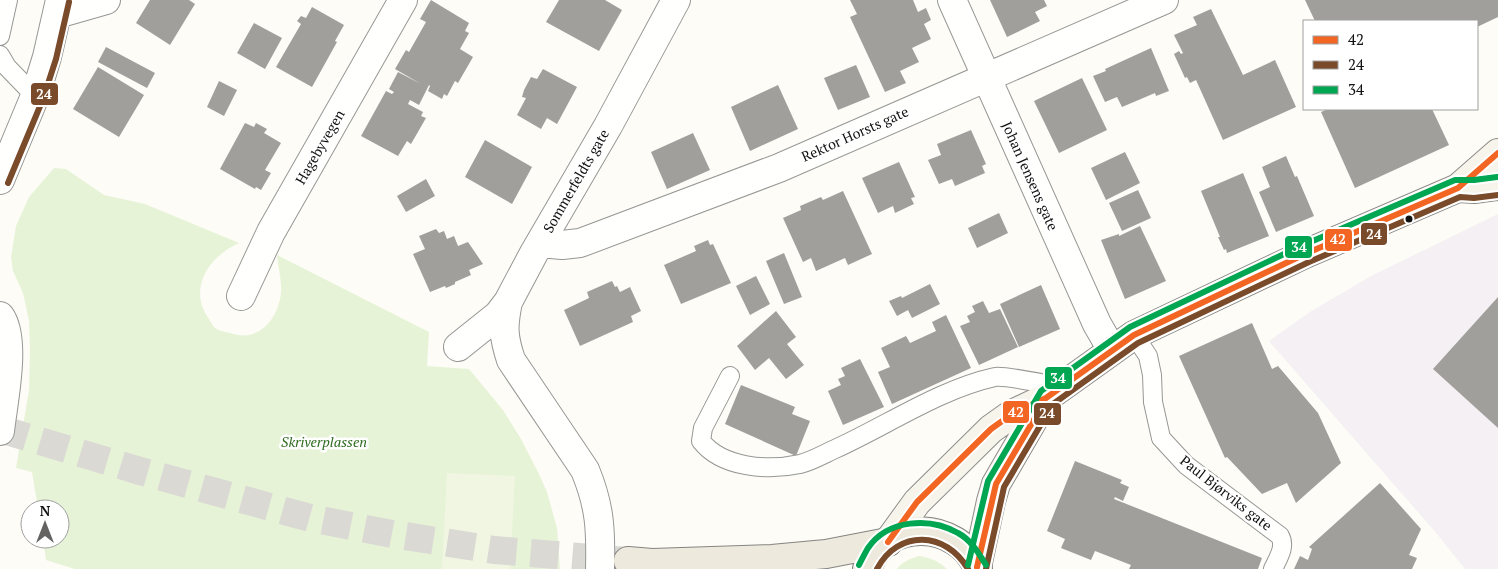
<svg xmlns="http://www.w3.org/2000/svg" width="1498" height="569" font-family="'PT Serif',serif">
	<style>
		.industrial { fill: #f5f0f3 }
		.green { fill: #e7f3d7 }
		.pitch { fill: #f0f6e1 }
		.building { fill: #a19f9c }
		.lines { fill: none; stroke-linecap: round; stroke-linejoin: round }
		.primary-tunnel { stroke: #dad9d4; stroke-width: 28; stroke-dasharray: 28 14; stroke-linecap: butt }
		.lane-casing { stroke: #979795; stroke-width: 20 }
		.street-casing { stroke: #979795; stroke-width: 30 }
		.secondary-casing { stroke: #8e8d8b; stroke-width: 30 }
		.primary-casing { stroke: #858482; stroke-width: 30 }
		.lane { stroke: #fffffe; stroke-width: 18 }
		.street { stroke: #fffffe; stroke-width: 28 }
		.secondary { stroke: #f6f4eb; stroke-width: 28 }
		.primary { stroke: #ede9dc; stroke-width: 28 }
		.bus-1-casing { stroke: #fff; stroke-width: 10 }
		.bus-2-casing { stroke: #fff; stroke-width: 10 }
		.bus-3-casing { stroke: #fff; stroke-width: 10 }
		.bus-1 { stroke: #f26522; stroke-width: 6 }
		.bus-2 { stroke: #7a4b2a; stroke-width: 6 }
		.bus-3 { stroke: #00a651; stroke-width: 6 }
		.bus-dot { fill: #111; stroke: #fff; stroke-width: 2 }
		.labels { text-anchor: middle; stroke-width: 5; stroke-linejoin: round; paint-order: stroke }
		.street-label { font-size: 14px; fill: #111; stroke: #fff }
		.park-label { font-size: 14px; font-style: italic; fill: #2f6b1f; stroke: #fff }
		.line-badge { stroke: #fff; stroke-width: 2 }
		.badge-label { font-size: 14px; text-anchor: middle; font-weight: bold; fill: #fff }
	</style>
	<rect width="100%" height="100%" fill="#fdfcf7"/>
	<path class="industrial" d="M1498,214V569H1465L1437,534L1269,341L1310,312L1371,276Z"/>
	<path class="green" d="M54,168L66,169L104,195L145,204L239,243C209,256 187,289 209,319C211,322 213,326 215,328C219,331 226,332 230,333C258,343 278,320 281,293C282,281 278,267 277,255L429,332L427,366L469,369L503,410L521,439L539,474L547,492L557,528L560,569H75L46,560L43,539H60V509H38L32,472L16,468L29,390L30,351L29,321L23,293L13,271L11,257L16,226L29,197Z
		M919,556C931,558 939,561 947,569H897C903,561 910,559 919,556Z"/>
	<path class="pitch" d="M447,473L515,476L510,569H442Z"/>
	<path class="building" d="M150,0H189L195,4L170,45L136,23Z
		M431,0L469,23L465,31L469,33L460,49L473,57L458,83L455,81L447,96L444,94L442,99L428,91L430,86L429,85L419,105L410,100L408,104L423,112L421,116L426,118L411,144L407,141L398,156L361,136L386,91L392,94L394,92L389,89L398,72L421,84L395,69L406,50L409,52L426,22L420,19Z
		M559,0H605L622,10L599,51L546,22Z
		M850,0H913L918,12L926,8L931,20L924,24L931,39L912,48L919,62L900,71L906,83L885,92L850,17L857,14Z
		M990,0H1044L1047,6L1035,12L1040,21L1007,37Z
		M1305,0H1498V17L1477,27V21H1315Z
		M312,7L344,25L335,41L337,42L312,87L276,67L301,24L297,21L301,16L306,18Z
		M1211,9L1243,75L1275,60L1296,107L1223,140L1196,80L1190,83L1187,77L1185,78L1174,54L1179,51L1181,54L1183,53L1174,35L1197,25L1193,17Z
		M254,23L282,38L265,69L237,53Z
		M106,47L155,73L147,88L98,62Z
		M1151,48L1169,91L1156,96L1155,93L1122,107L1117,97L1105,102L1093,76L1106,71L1105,69Z
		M856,65L870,97L838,110L824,78Z
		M98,67L144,95L119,137L73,109Z
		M543,69L577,87L557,124L547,118L541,129L517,115L526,98L522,97L524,90L531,77L537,79Z
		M1082,78L1107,130L1059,153L1034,101Z
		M219,81L237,90L224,116L207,107Z
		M778,85L798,129L750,151L731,107Z
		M1328,109H1432L1449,145L1355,188L1321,112Z
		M245,123L254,127L256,123L267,129L264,133L281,143L265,170L271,173L261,190L256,187L255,189L220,169Z
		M971,130L986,164L982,166L985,173L955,186L952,179L939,184L928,160L941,155L937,144Z
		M693,133L710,170L667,189L651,152Z
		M485,140L532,167L512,204L465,177Z
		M1125,152L1140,183L1106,200L1091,168Z
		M1286,156L1295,177L1297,176L1314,216L1276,232L1259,192L1270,187L1262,167Z
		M899,162L915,197L911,198L914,204L895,213L893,206L878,213L862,178Z
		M1243,173L1269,236L1227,253L1226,249L1224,250L1218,237H1220L1201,191Z
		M426,179L435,196L406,212L397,196Z
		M1138,190L1151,218L1122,231L1109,203Z
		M843,191L872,254L848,265L845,258L816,271L811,258L803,262L783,218L801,210L800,206L821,197L823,200Z
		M999,213L1008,233L977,248L968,228Z
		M1140,226L1166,281L1125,299L1101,240L1119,234V236Z
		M436,229L439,233L444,231L447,239L454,236L458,246L468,242L483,264L469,270L471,275L455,282V284L446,288L445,286L430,292L413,254L425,249L419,236Z
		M708,240L710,245L713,244L731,283L681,304L664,265L696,251L694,246Z
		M784,253L802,297L784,304L766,261Z
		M756,276L770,304L750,315L736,286Z
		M612,281L615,287L617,286L620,292L630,287L641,311L631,316L633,322L580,346L564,310L589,298L587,292Z
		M930,284L940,304L912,318L908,310L897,316L889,301L901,296L902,298Z
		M1041,285L1060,329L1019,347L1000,304Z
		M1498,297V428L1433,369Z
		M983,301L989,313L1000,309L1018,347L979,365L960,326L970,322L967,316L975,312L972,306Z
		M776,311L796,337L787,344L804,365L786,379L769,358L755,370L737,346Z
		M946,315L971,368L892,404L878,372L890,367L881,348L906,336L910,343L936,331L932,322Z
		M1252,323L1272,369L1278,366L1318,413L1341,463L1296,503L1287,483L1262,494L1227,457L1225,458L1179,356Z
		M860,359L884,407L843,425L828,391L841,385L838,379L845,376L841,368Z
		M741,385L795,407L792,414L810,421L796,456L725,424Z
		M1075,461L1122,480L1120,483L1129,487L1123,501L1115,497L1114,499L1262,558L1258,569H1129L1131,565L1095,551L1091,560L1061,548L1065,539L1047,531Z
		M1380,483L1421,529L1409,555L1417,558L1412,569H1294L1300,556L1308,560L1312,549L1309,547Z"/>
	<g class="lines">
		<path class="primary-tunnel" d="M0,429L140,471L310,518L392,534L494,550L628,561"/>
		<defs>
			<path id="lane" d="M0,36L8,0
				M0,55L7,67L35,96
				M1134,335L1148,356L1152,375L1153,402L1161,438L1186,465L1280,536C1286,547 1278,558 1273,569
				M730,376L703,428L701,441C722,468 768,471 800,464C812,461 824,454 835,449C886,426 940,389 995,377C1006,375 1048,385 1062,387"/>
			<path id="street" d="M952,0L1097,324L1112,350
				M57,14L106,0
				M0,180L35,96L47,57L60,0
				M540,243L562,245L580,243L779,168L1164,0
				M241,296L271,232L403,0
				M508,302C503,326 503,336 511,360L585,470C600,506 601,530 600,569
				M0,316C17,339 3,403 0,431
				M458,347L498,315L508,302L534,253L608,126L676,0"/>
			<path id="secondary" d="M1458,188L1474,189L1498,186
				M888,542L917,502L991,429L1012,414L1046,398L1134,335L1305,254L1458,188L1498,153
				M977,567L991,501L996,484L1046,398"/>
			<path id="primary" d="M628,561L652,563L669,568
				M652,563L772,559L826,554L888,542
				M867,569C884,517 959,520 978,569"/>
		</defs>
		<use href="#lane" class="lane-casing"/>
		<use href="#street" class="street-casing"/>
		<use href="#secondary" class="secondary-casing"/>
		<use href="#primary" class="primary-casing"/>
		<use href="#lane" class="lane"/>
		<use href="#street" class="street"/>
		<use href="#secondary" class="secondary"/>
		<use href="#primary" class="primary"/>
		<defs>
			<path id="bus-1" d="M888,542L917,502L991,429L1012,414L1046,398L1134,335L1305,254L1458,188L1498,153
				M977,567L996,484L1039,411"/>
			<path id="bus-2" d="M8,183L43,99L56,59L69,2
				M877,569C898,529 946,531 968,569
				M986,569L1004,487L1053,404L1138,343L1309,262L1460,197L1474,198L1498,195"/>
			<path id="bus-3" d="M859,565C862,559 865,553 868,548C888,519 930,517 958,533C971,540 978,552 986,565
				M968,565L988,481L1041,391L1130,327L1301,246L1455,180H1474L1497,177"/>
		</defs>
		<use href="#bus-1" class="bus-1-casing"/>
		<use href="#bus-2" class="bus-2-casing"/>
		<use href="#bus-3" class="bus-3-casing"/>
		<use href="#bus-1" class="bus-1"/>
		<use href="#bus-2" class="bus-2"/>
		<use href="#bus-3" class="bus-3"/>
	</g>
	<circle class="bus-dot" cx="1409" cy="219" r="4.5"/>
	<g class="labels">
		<g class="street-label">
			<text transform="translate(855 134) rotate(-24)" y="5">Rektor Horsts gate</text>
			<text transform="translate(320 147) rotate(-60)" y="5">Hagebyvegen</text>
			<text transform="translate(1030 176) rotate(66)" y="5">Johan Jensens gate</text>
			<text transform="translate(576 181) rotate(-60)" y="5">Sommerfeldts gate</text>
			<text transform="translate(1226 493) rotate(38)" y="5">Paul Bjørviks gate</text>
		</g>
		<g class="park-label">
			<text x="324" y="447">Skriverplassen</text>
		</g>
	</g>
	<g class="line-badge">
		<rect x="30" y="82" width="29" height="24" rx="5" fill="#7a4b2a"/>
		<rect x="1360" y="222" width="28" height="24" rx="5" fill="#7a4b2a"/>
		<rect x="1324" y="228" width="29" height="24" rx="5" fill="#f26522"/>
		<rect x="1284" y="235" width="29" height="24" rx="5" fill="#00a651"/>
		<rect x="1044" y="366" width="29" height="24" rx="5" fill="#00a651"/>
		<rect x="1002" y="400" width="28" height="24" rx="5" fill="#f26522"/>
		<rect x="1033" y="402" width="29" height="24" rx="5" fill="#7a4b2a"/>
	</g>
	<g class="badge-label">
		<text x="44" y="99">24</text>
		<text x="1374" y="239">24</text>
		<text x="1338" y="244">42</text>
		<text x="1299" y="252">34</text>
		<text x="1058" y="383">34</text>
		<text x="1016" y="417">42</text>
		<text x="1047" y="418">24</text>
	</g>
	<rect x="1303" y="20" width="175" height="90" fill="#ffffff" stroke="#a0a0a0"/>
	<rect x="1313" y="36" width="25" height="8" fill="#f26522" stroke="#a0a0a0"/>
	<text x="1348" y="45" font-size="15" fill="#111111">42</text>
	<rect x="1313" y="61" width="25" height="8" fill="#7a4b2a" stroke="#a0a0a0"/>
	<text x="1348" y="70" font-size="15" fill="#111111">24</text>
	<rect x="1313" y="86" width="25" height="8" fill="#00a651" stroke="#a0a0a0"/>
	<text x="1348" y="95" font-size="15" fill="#111111">34</text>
	<g transform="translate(45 524)"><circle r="24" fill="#ffffff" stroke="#a0a0a0"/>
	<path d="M0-4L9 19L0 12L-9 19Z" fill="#646362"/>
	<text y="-8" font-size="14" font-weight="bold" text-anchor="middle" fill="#111111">N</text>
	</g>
</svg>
